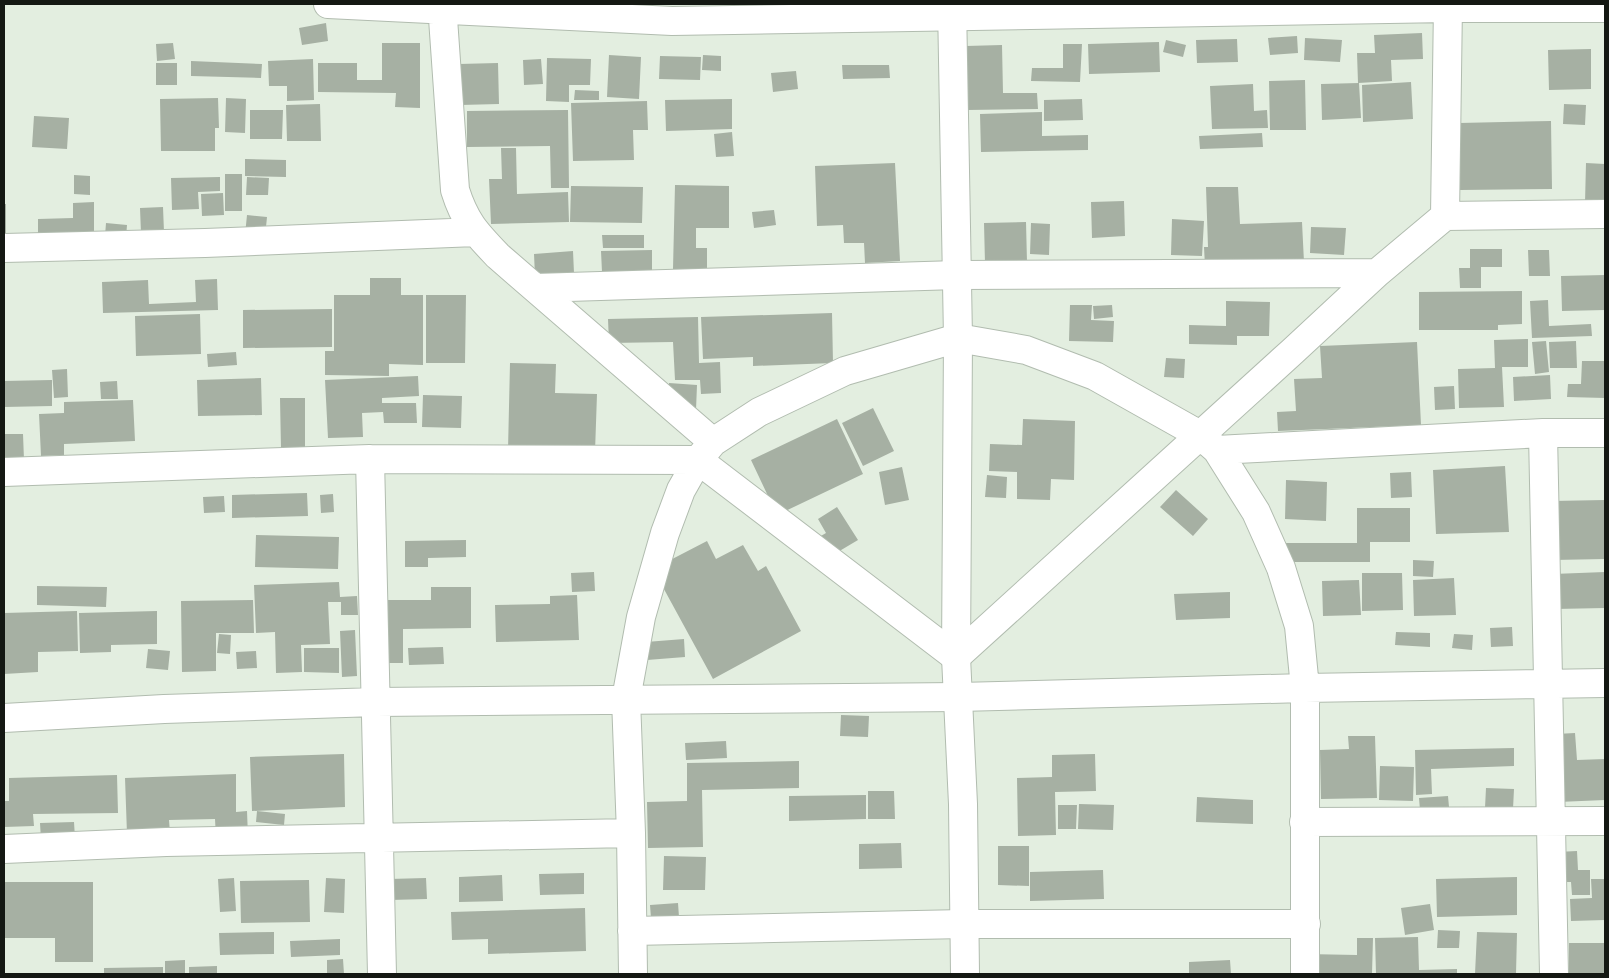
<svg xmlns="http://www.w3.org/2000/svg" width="1609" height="978" font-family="'DejaVu Sans',sans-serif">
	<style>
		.building { fill: #a6b0a3 }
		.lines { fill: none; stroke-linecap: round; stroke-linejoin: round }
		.street-casing { stroke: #b1bcaf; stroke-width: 30 }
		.secondary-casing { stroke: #b1bcaf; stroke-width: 30 }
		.street { stroke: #fff; stroke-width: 28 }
		.secondary { stroke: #fff; stroke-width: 28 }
	</style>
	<rect width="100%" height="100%" fill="#e3eee0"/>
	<path class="building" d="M326,23L328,41L302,45L299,28Z
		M1422,33L1423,59L1391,60L1392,81L1358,83L1357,53H1375L1374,35Z
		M1297,36L1298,53L1270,55L1268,38Z
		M1305,38L1342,40L1340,62L1304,60Z
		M1237,39L1238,62L1197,63L1196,40Z
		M1166,40L1186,45L1183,57L1163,52Z
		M1159,42L1160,72L1089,74L1088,44Z
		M173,43L175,59L157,61L156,44Z
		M382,43H420V108L395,107L396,93L318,92V63H357V80H382Z
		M1063,44H1082L1080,82L1031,81L1032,68H1063Z
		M1002,45L1003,93H1037L1038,109L967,110L966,46Z
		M1591,49V89L1549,90L1548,50Z
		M609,55L641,57L639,99L607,97Z
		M703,55L721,56V71L702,70Z
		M660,56L701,57L700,80L659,79Z
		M547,58L591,59L590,85H569V102L546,101Z
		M313,59L314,100L287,101V86H269L268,61Z
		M541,59L543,84L524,85L523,60Z
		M191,61L262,64L261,78L191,76Z
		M156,63H177V85H156Z
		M498,63L499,104L460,105L459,64Z
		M842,65H889L890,78L843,79Z
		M796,71L798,89L773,92L771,73Z
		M1305,80L1306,130H1270L1269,81Z
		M1411,82L1413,119L1363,122L1362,85Z
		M1359,83L1361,118L1322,120L1321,84Z
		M1253,84L1254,111L1267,110L1268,128L1212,129L1210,86Z
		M575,90L599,91V100H574Z
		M218,98L219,128H215V151H161L160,99Z
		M226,98L246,99L245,133L225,132Z
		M732,99V129L666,131L665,100Z
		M1082,99L1083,120L1044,121V100Z
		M647,101L648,130H633L634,160L573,161L571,103Z
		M320,104L321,141H287L286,105Z
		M1564,104L1586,105L1585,125L1563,124Z
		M250,110H283L282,139H250Z
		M568,110L569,188H551L550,146L467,147V111Z
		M1042,112V136L1088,135V150L981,152L980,114Z
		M34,116L69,118L67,149L32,147Z
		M1551,121L1552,189L1460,190L1459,123Z
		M732,132L734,156L716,157L714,134Z
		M1262,133L1263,147L1200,149L1199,136Z
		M501,148H516L517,194L568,192L569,222L491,224L489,179H502Z
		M245,159L286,160V177L245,176Z
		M895,163L900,261L865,263L864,243H844L843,225L817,226L815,166Z
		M1586,163L1605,164V204L1585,203Z
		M225,174H242V211H225Z
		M74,175L90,176V195L74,194Z
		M220,177V191L198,192L199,209L172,210L171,178Z
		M247,177L269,178L268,195H246Z
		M675,185L729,186V228H696V248H707V270L673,269Z
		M571,186L643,187L642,223L570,222Z
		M1206,187H1238L1240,224L1302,222L1304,262L1205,266L1204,247H1208Z
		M223,193L224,215L202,216L201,194Z
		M1124,201L1125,236L1092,238L1091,202Z
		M94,202V234L38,235V219L73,218V203Z
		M4,204H6V241H4Z
		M163,207L164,232L141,233L140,208Z
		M774,210L776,225L754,228L752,212Z
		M247,215L267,217L265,237L245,235Z
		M1172,219L1204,221L1202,256L1171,255Z
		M1026,222L1027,262L985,263L984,223Z
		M106,223L127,225L126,238L105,236Z
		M1031,223L1050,224L1049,255L1030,254Z
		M1311,227L1346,228L1344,255L1310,253Z
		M602,235H644V248H603Z
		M1470,249H1502V267H1481V288H1460L1459,268H1470Z
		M652,250V271L602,272L601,251Z
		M1528,250H1549L1550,276H1529Z
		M573,251L574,273L535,276L534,254Z
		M1605,275V310L1562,311L1561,276Z
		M370,278H401V295H423V365L389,364V376L325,375V351H334V295H370Z
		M217,279L218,310L103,313L102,282L148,280L149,304L196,302L195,280Z
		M1522,291V324L1498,325V330H1419V292Z
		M426,295H466L465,363H426Z
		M1548,300L1549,326L1591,324L1592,336L1532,338L1530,301Z
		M1226,301L1270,302L1269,336H1237V345L1189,344V325L1226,326Z
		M1070,305H1092L1091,320L1114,321L1113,342L1069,341Z
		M1112,305L1113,317L1094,319L1093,306Z
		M332,309V347L243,348V310Z
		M832,313L833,363L753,366V357L703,359L701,317Z
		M200,314L201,354L136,356L135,316Z
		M698,317L699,363L720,362L721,393L701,394L700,380H675L673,342L609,343L608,319Z
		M1528,339V367H1502L1504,407L1459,408L1458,369L1495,368L1494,340Z
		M1546,341L1549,372L1535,374L1532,342Z
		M1576,341L1577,368H1550L1549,342Z
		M1417,342L1421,425L1278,431L1277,412L1296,411L1294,379L1322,378L1320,346Z
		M236,352L237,365L208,367L207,354Z
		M1166,358L1185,359L1184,378L1164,377Z
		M1582,361H1605V398L1567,397L1568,384H1581Z
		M510,363L556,364L555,393L597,394L595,452L508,450Z
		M67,369L68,397L54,398L52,370Z
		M1550,375L1551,399L1514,401L1513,377Z
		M418,376L419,396L382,398V403H416L417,423H384L383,412L362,413L363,437L328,438L325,380Z
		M261,378L262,415L198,416L197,380Z
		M52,380V406L4,407V381Z
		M117,381L118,399H101L100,382Z
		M669,383L697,385L696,410L667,409Z
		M1454,386L1455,409L1435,410L1434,387Z
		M423,395L462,396L461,428L422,427Z
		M280,398H305V449H281Z
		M133,400L135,441L64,444V455L41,456L39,414L64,413V402Z
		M873,408L894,451L863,466L842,423Z
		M837,419L863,474L777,515L751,460Z
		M1023,419L1075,421L1074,480L1051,479L1050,500L1017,499V472L989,471L990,444L1022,445Z
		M4,434H23L24,460H4Z
		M1505,466L1509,532L1436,534L1433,470Z
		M902,467L909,500L885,505L879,472Z
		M1411,472L1412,497L1391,498L1390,473Z
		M987,475L1007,477L1006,498L985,497Z
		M1286,480L1327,482L1326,521L1285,519Z
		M1176,490L1208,519L1193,536L1160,507Z
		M307,493L308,516L232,518V495Z
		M333,494L334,512L321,513L320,495Z
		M224,496L225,512L204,513L203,497Z
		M1605,500V559L1553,560L1552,501Z
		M837,507L858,540L826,559L814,540L826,533L818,519Z
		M1357,508H1410V542H1370V562H1275V543H1357Z
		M256,535L339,537L338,569L255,567Z
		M466,540V557L428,558V567H405V541Z
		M707,541L716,559L743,545L758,571L766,566L801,631L713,679L653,569Z
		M1413,560L1434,561L1433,577L1413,576Z
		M594,572L595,591L572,592L571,573Z
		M1605,572V608L1555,609L1553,574Z
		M1362,573H1402L1403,610L1362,611Z
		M1454,578L1456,615L1414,616L1413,580Z
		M1359,580L1361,615L1323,616L1322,581Z
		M339,582L340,597L357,596L358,615H341V602H328L330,644L301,645L302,672L276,673L275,632L256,633L254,585Z
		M37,586L107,587L106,607L37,605Z
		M431,587H471V628L403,629V663H385L384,600H431Z
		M1230,592V618L1176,620L1174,594Z
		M577,595L579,640L496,642L495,605L550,604V596Z
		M253,600L254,633H216V671L182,672L181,601Z
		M77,611L78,651L38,652V672L4,674V613Z
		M157,611V644L111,645V652L80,653L79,613Z
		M1512,627L1513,646L1491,647L1490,628Z
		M355,630L357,676L342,677L340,631Z
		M1396,632L1430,633V647L1395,645Z
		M219,634L231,635L230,654L217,653Z
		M1454,634L1473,635L1472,650L1452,648Z
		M684,639L685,657L647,660L646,642Z
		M443,647L444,664L409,665L408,648Z
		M304,648H339V673L304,672Z
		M148,649L170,651L168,670L146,668Z
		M256,651L257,668L237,669L236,652Z
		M841,715L869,716L868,737L840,736Z
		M1575,733L1577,760L1605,759V800L1558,802L1556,734Z
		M1348,736H1375L1377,798L1321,799L1320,750L1349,749Z
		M726,741L727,758L686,760L685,743Z
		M1514,748V766L1431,769L1432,794L1416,795L1415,750Z
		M344,754L345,807L252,811L250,757Z
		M1095,754L1096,791L1055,792L1056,835L1018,836L1017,778L1052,777V755Z
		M799,761V788L702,790L703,847L648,848L647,802L687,801V763Z
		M1380,766L1414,767L1413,801L1379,800Z
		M236,774V812L247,811L248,837L216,838L215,819L169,820L170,833L127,834L125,778Z
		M117,775L118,813L33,814L34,826L4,827V801H9V778Z
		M1486,788L1514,789L1513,809L1485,808Z
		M868,791H894L895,819H868Z
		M866,795V819L789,821V796Z
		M1448,796L1449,807L1420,810L1419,798Z
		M1197,797L1253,800V824L1196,822Z
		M1079,804L1114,805L1113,830L1078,829Z
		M1058,805H1077L1076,829H1058Z
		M257,811L285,814L284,825L256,822Z
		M74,822L75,838L41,840L40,823Z
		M901,843L902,868L859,869V844Z
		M998,846H1029V886L998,885Z
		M1577,851L1578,870H1590V895H1572L1571,882H1557V852Z
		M664,856L706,857L705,890H663Z
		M1103,870L1104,899L1030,901V872Z
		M584,873V894L540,895L539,874Z
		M502,875L503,901L459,902V877Z
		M1517,877V915L1437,917L1436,879Z
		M234,878L236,911L220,912L218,879Z
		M326,878L345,879L344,913L324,912Z
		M426,878L427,899L390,900L389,879Z
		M1591,879H1605V920L1571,921L1570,899L1592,898Z
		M309,880L310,922L241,923L240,881Z
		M4,882H93V962H55V938H4Z
		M678,903L679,917L651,918L650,905Z
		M1430,904L1434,930L1405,935L1401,908Z
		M585,908L586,951L488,954V939L452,940L451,912Z
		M1438,930L1460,931L1459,948H1437Z
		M274,932V954L220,955L219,933Z
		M1477,932L1517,933L1516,974H1475Z
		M1418,937L1419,970L1457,969V974H1376L1375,938Z
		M1357,938H1373L1372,974H1306V954L1357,955Z
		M340,939V955L291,957L290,941Z
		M1569,943H1605V974H1569Z
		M343,959L344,974H327V960Z
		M185,960V974H165V961Z
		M1230,960L1231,974H1189V962Z
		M217,966V974H189V967Z
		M163,967V974H104V968Z"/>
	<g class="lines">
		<defs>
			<path id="street" d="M328,4L672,21L1448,8H1605
				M442,4L455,190C465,222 476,233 498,256L713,442
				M1445,216L1448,4
				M4,248L205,243L476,232
				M535,288L957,275L1377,273
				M1543,433L1554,974
				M1217,450L1543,433H1605
				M370,459L382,974
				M4,472L370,459L698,460L956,657L1293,351L1377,273L1445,216L1605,214
				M4,718L164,709L376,702L959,697L1305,688L1605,683
				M1304,822L1605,821
				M4,849L166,842L631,833
				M632,931L964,924H1306
				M633,974L631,833L626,699L641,617L665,533L681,490L698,460L713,442L759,412L845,371L958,338L1026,350L1095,376L1200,435L1217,450L1256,512L1281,568L1299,626L1305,688V974"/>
			<path id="secondary" d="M952,4L958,338L956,657L963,804L965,974"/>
		</defs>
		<use href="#street" class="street-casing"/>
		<use href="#secondary" class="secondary-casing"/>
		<use href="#street" class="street"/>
		<use href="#secondary" class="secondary"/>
	</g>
	<rect width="1609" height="978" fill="none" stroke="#141813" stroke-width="10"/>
</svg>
